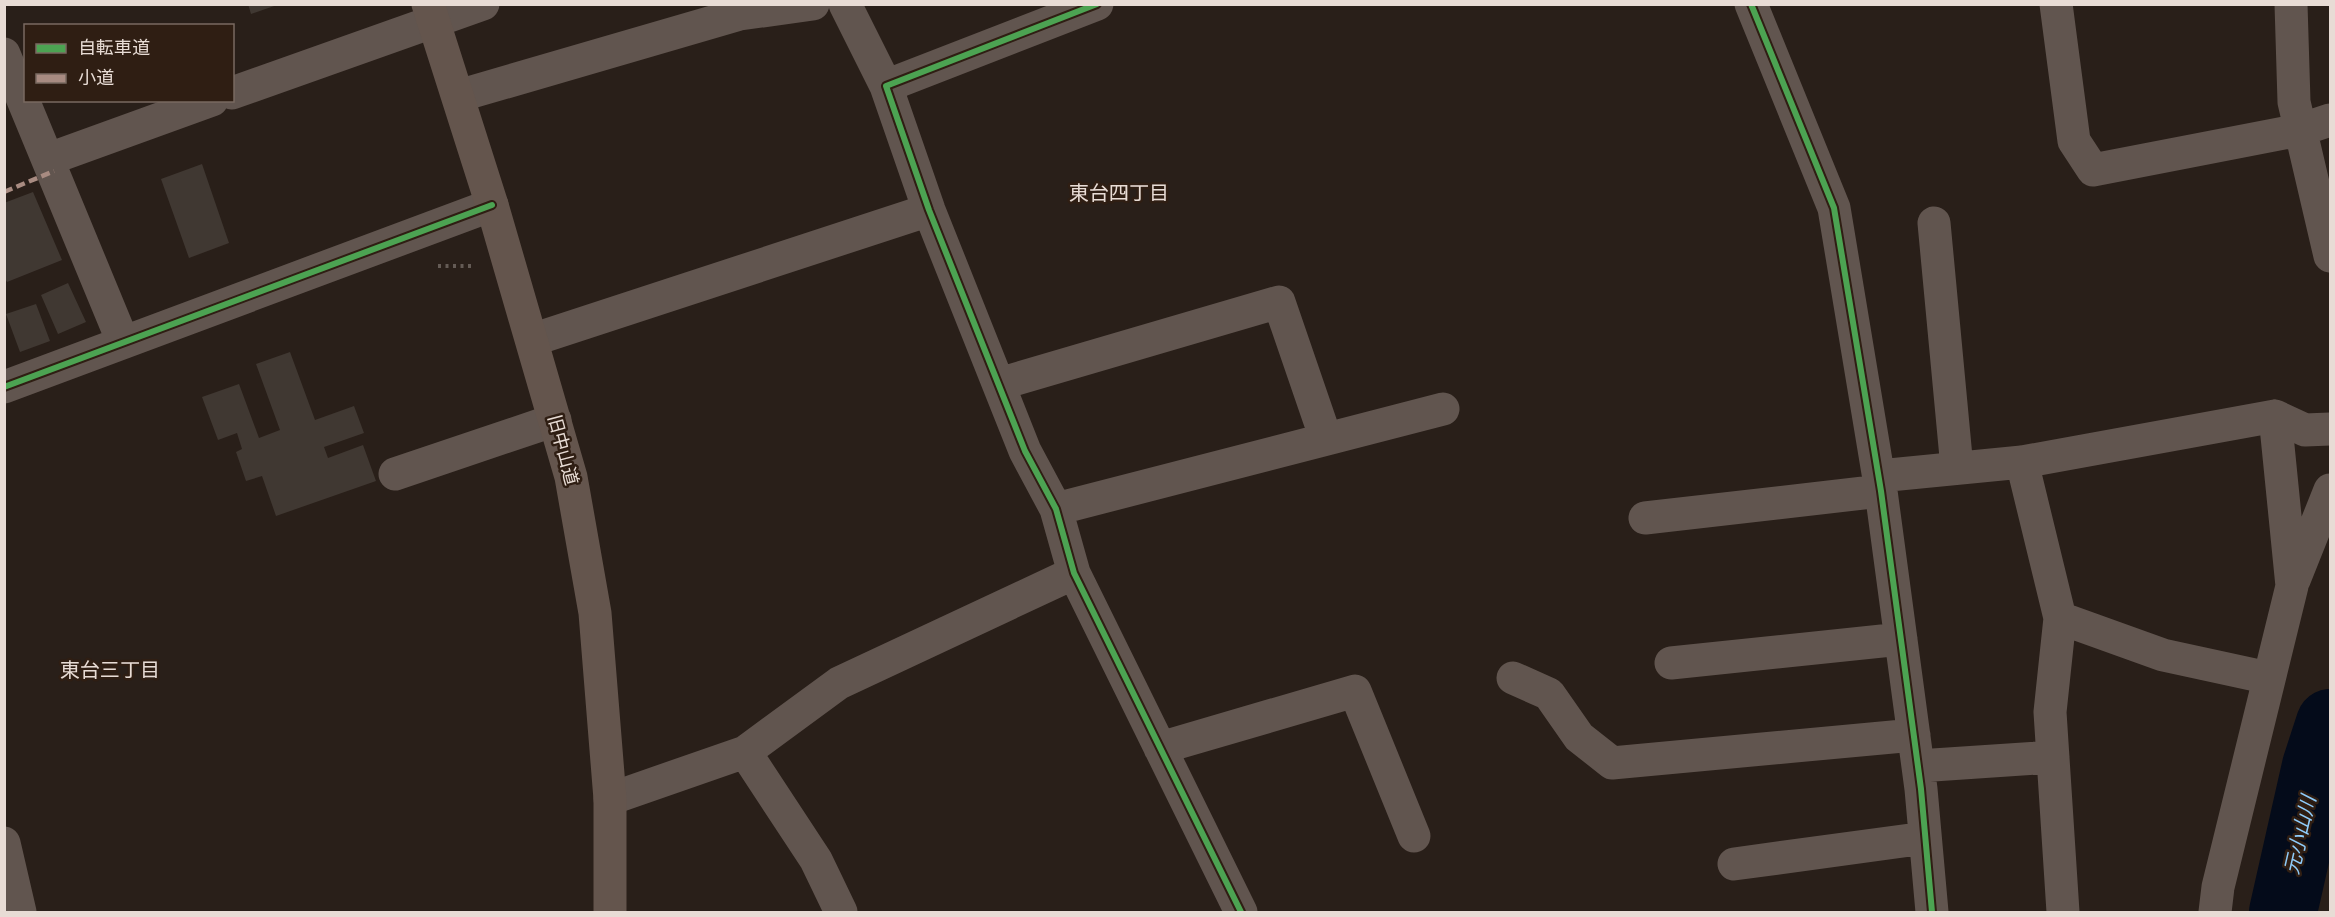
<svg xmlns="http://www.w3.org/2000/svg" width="2335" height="917" font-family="Signika,'Noto Sans JP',sans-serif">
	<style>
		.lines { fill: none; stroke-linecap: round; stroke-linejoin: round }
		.river { stroke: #040b1a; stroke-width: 68 }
		.building { fill: #403832 }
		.path { stroke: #645b55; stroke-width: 4; stroke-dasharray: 3 4.5; stroke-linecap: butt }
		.minor { stroke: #61554f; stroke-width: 33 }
		.major { stroke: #64554d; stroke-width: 33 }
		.quiet { stroke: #a88b81; stroke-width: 4.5; stroke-dasharray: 9 4.5; stroke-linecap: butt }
		.cycleway-casing { stroke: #2f1e13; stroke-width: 10 }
		.cycleway { stroke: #4ca352; stroke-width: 6 }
		.labels { text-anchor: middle; stroke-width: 5; stroke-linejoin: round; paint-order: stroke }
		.street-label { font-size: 18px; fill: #e8dcd5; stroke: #2f1e13 }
		.neighbourhood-label { font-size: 20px; fill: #e8dcd5; stroke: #2f1e13 }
		.water-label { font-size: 20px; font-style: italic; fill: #8fccfb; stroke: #2f1e13 }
	</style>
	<rect width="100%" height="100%" fill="#291f19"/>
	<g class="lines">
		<path class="river" d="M2283,912L2316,766L2330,723"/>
	</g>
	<path class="building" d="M248,4H277V5L251,14Z
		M202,164L229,243L189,258L161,179Z
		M33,192L62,260L7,282L4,277V203Z
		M68,283L86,322L58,334L41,295Z
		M36,304L50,341L20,352L6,314Z
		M290,352L315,420L354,406L364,433L324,447L328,458L363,445L376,481L276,516L262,476L246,481L236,452L242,449L237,433L218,440L202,397L239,384L259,438L280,430L256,364Z"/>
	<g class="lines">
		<path class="path" d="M438,266H472"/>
		<path class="minor" d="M845,4L886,86L929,210L1025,451L1056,509L1074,573L1241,912
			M1751,4L1834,208L1881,491L1921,789L1932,912
			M2056,4L2074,141L2093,170L2300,130L2330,120
			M2291,4L2294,102L2330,256
			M4,54L123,342
			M886,86L1097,4
			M232,93L483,4
			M458,96L740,14L813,4
			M49,159L212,100
			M1934,223L1957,468
			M532,340L929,210
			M999,384L1279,302L1326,439
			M4,387L492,205
			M2022,462L2060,618L2163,655L2269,678
			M395,474L555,420
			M1879,476L2022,462L2275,416L2305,430L2330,429
			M1056,509L1443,409
			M1645,518L1881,491
			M2294,580L2330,490
			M2060,618L2050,712L2063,912
			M1671,663L1901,639
			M1513,678L1549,694L1579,737L1612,763L1914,735
			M1160,748L1355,691L1414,836
			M745,752L839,683L1074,573
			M1918,766L2053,757
			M610,799L745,752L816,860L841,912
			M4,843L20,912
			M1734,864L1925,838
			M2215,912L2218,887L2292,586L2275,416"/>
		<path class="major" d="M428,4L492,205L571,477L595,613L610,799V912"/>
		<path class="quiet" d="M4,192L54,171"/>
		<defs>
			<path id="cycleway" d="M1097,4L886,86L929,210L1025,451L1056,509L1074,573L1241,912
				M1751,4L1834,208L1881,491L1921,789L1932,912
				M4,387L492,205"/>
		</defs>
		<use href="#cycleway" class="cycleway-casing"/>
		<use href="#cycleway" class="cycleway"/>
	</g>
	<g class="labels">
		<g class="street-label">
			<text transform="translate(563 450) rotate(75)" y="6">旧中山道</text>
		</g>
		<g class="neighbourhood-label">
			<text x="1119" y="200">東台四丁目</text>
			<text x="110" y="677">東台三丁目</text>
		</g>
		<g class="water-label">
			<text transform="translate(2300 835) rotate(-77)" y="7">元小山川</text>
		</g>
	</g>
	<rect width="2335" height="917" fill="none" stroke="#e8dcd5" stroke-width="12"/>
	<rect x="24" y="24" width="210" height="78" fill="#2f1e13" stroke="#796a61" stroke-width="1.5"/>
	<rect x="36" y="44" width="30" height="9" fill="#4ca352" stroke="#796a61" stroke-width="1.5"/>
	<text x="78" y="54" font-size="18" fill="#e8dcd5">自転車道</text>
	<rect x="36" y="74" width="30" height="9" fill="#a88b81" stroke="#796a61" stroke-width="1.5"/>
	<text x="78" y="84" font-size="18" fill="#e8dcd5">小道</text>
</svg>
